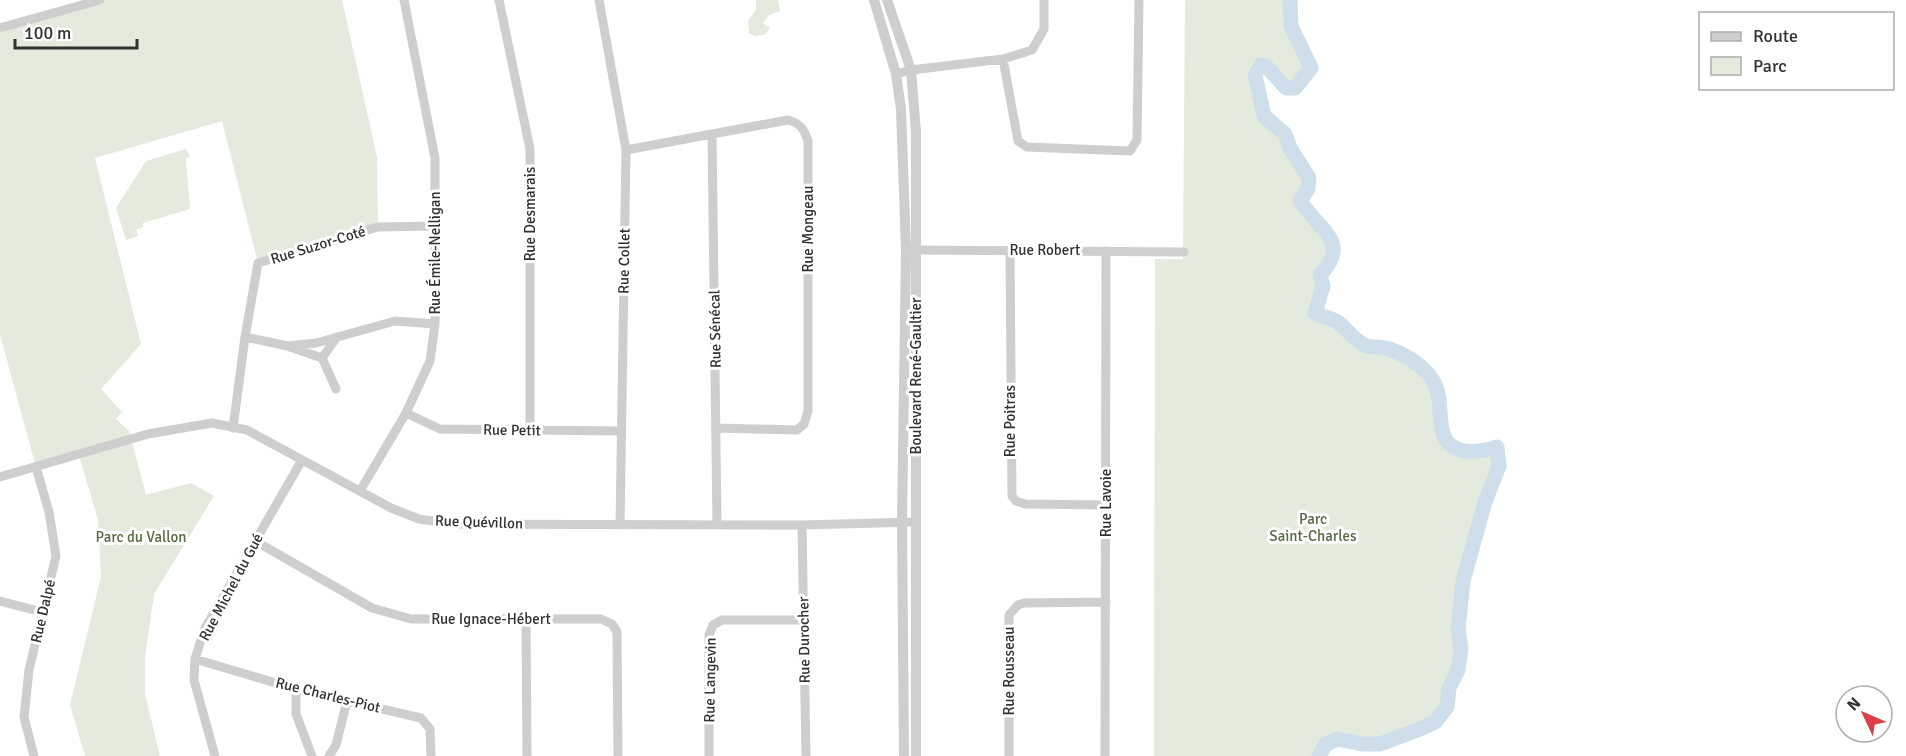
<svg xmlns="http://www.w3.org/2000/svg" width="1906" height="756" font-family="Signika,sans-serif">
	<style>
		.green { fill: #e4eadd }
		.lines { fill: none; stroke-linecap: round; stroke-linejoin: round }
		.river { stroke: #cedfeb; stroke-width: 15 }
		.minor { stroke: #cecece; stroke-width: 9 }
		.tertiary { stroke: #cecece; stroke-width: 10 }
		.labels { text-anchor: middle; stroke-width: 6; stroke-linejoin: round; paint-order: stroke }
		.street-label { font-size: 15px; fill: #313131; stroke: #fff }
		.park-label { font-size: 15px; fill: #546a40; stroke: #fff }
	</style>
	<rect width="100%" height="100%" fill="#fff"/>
	<path class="green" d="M100,0H342L377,157L378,227L258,263L222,121L95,158L141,344L101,389L122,412L116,419L129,431L146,495L191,483L214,496L154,594L145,657V694L160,756H85L70,705L101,577L98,520L79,455L36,467L0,335V28Z
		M756,0H778L780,11L769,15L763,23L770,28L765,35L755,36L749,33L748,21L756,10Z
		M1185,0H1290L1291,26L1311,68L1295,88H1286L1266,66L1261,65L1255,75L1264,116L1285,134L1290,148L1309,178L1308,189L1300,200C1316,229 1352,241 1320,275L1323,286L1315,313C1322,317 1330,318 1336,321C1346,327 1352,339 1364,345C1371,348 1379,346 1386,348C1402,353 1418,362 1429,375C1448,396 1432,432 1452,446C1466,455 1483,451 1497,447L1499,466L1485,502L1463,581L1458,629L1461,649L1458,670L1449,688L1447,707L1435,722L1420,729L1380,744H1362L1336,739L1325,745L1319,756H1154L1155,259H1183Z
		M186,149L190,156L186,159L190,209L143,223V227L136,230L138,236L126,240L116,208L146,161Z"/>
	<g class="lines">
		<path class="river" d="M1290,0L1291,26L1311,68L1295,88H1286L1266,66L1261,65L1255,75L1264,116L1285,134L1290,148L1309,178L1308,189L1300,200C1316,229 1353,241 1320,275L1323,286L1315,313C1322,317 1330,318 1336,321C1346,327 1352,339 1364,345C1371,348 1379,346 1386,348C1402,353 1418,362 1429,375C1448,396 1432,432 1452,446C1466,455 1483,451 1497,447L1499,466L1485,502L1463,581L1458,629L1461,649L1458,670L1449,688L1447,707L1435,722L1420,729L1380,744H1362L1337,739L1325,745L1319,756"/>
		<path class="minor" d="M499,0L530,149V430
			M599,0L626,150L620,525
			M0,28L100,0
			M1003,59L1018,141L1027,147L1130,151L1137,140L1139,0
			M896,74L911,70L1003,59L1032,50L1044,29V0
			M712,134L717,525
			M626,150L788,120C800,123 804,129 808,141V411L804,424L797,430L717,428
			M911,250L1184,252
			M1010,250L1012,496L1016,501L1025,504L1106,505
			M245,337L288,346L316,343L395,321L435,324
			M290,347L322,358L337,337
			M322,358L336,389
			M406,413L440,429L621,431
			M233,428L245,337L258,263L378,227L436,226
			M0,477L148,434L212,423L247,430L391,508L419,519L453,524L802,525L916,522
			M360,491L406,413L430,361L435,324V158L404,0
			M802,525L806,756
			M255,541L372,608L411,619H601L612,624L617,632L618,756
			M0,601L42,612
			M526,619L527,756
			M195,659L296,689L421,718L430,729L431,756
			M296,689V714L312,756
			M34,756L24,717L29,670L56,556L49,512L36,467
			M215,756L194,680L195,659L204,630L302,460
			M329,756L336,745L347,701
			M709,756V635L713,625L722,620H804
			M1009,756V615L1018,605L1024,603L1106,602
			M1105,756L1106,251"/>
		<path class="tertiary" d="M874,0L896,74L901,109L906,250L902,522L904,756
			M887,0L911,70L916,132V756"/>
	</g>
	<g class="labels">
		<g class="street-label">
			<text transform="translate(530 214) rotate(-90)" y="5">Rue Desmarais</text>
			<text transform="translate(808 229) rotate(-90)" y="5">Rue Mongeau</text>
			<text transform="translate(318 245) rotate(-17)" y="5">Rue Suzor-Coté</text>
			<text x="1045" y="255">Rue Robert</text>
			<text transform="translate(435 253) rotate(-90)" y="5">Rue Émile-Nelligan</text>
			<text transform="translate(624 261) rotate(-89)" y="5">Rue Collet</text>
			<text transform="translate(715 329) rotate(-91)" y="5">Rue Sénécal</text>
			<text transform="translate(916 376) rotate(-90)" y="5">Boulevard René-Gaultier</text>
			<text transform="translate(1010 421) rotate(-90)" y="5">Rue Poitras</text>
			<text transform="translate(512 430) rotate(1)" y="5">Rue Petit</text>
			<text transform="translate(1106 503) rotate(-90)" y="5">Rue Lavoie</text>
			<text transform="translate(479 522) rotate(2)" y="5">Rue Quévillon</text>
			<text transform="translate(231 587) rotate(-62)" y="5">Rue Michel du Gué</text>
			<text transform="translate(43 611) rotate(-77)" y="5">Rue Dalpé</text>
			<text x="491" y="624">Rue Ignace-Hébert</text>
			<text transform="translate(804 640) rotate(-91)" y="5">Rue Durocher</text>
			<text transform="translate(1009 671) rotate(-90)" y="5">Rue Rousseau</text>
			<text transform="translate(710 680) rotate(-89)" y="5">Rue Langevin</text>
			<text transform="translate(328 695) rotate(14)" y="5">Rue Charles-Piot</text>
		</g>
		<g class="park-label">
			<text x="1313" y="524">Parc<tspan x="1313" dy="17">Saint-Charles</tspan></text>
			<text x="141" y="542">Parc du Vallon</text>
		</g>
	</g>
	<rect x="1699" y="12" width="195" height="78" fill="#ffffff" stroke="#adadad" stroke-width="1.5"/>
	<rect x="1711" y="32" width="30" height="9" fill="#cecece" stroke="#adadad" stroke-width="1.5"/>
	<text x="1753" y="42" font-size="18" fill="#313131">Route</text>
	<rect x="1711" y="57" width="30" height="18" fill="#e4eadd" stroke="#adadad" stroke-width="1.5"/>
	<text x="1753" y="72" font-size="18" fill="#313131">Parc</text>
	<g transform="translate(1864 714) rotate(314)"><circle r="28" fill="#ffffff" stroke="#adadad" stroke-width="1.5"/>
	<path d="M0-4.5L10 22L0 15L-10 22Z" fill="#dc3f4a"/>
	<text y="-9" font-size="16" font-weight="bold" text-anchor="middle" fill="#313131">N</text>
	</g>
	<path d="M15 39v9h122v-9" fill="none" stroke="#313131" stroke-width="3"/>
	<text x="24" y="39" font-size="18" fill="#313131" stroke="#ffffff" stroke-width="4.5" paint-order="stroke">100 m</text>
</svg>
